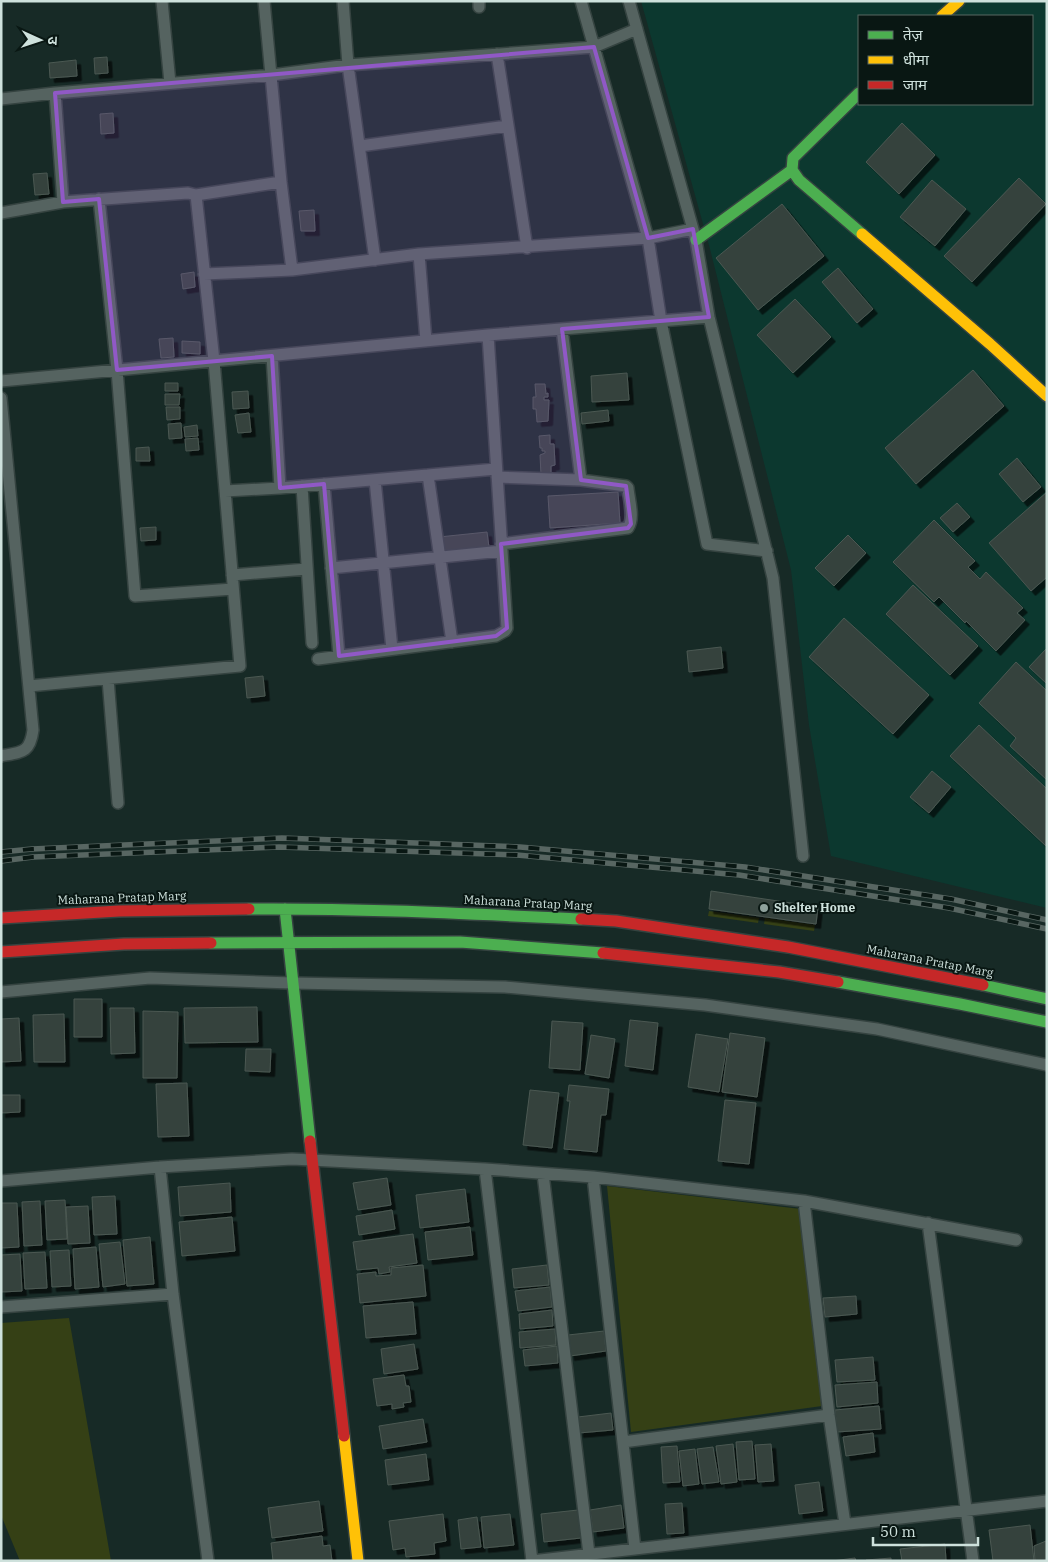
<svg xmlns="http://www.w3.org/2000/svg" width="1048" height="1562" font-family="'IBM Plex Serif','Noto Sans Devanagari',serif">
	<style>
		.built { fill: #0c382f; fill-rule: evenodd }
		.green { fill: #354015 }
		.building { fill: #35423d; stroke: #4b5852; filter: url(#shadow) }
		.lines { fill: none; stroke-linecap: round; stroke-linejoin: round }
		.street-casing { stroke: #354340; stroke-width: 14 }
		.fast-casing { stroke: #354340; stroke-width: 14 }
		.slow-casing { stroke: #354340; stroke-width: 14 }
		.jam-casing { stroke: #354340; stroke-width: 14 }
		.street { stroke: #556360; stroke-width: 11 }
		.fast { stroke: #4caf50; stroke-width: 11 }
		.slow { stroke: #ffc107; stroke-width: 11 }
		.jam { stroke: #c62828; stroke-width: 11 }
		.rail-casing { stroke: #586662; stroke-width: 5.5 }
		.rail { stroke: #091713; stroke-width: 4; stroke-dasharray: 11; stroke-linecap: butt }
		.marked { fill: #9059c6; fill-opacity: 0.2; stroke: #9059c6; stroke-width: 4; stroke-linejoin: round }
		.poi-dot { fill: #8ea19c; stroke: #091713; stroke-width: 2 }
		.labels { text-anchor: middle; stroke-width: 4; stroke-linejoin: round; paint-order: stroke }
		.street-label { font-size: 12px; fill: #cee1dc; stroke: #091713 }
		.poi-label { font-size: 12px; font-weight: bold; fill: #cee1dc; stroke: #091713; text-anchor: start }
	</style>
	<defs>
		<filter id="shadow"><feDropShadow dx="4.5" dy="4.5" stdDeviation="0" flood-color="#0009"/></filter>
	</defs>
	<rect width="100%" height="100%" fill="#172a26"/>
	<path class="built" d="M641,1H1047V908L831,856L809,725L791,570L710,249ZM859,16H1032V104H859Z"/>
	<path class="green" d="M709,911L759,918L758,923L708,916Z
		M765,918L815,925L814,931L764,924Z
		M607,1186L801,1209L822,1406L631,1432Z
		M69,1318L111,1561H20L1,1515V1323Z"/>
	<path class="building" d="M107,57L108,73L95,74L94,58Z
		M76,60L77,76L50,78L49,63Z
		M113,113L114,133L101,134L100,114Z
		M902,123L935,155L899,194L866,162Z
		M47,173L49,194L35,195L33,174Z
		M1019,178L1046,204L972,282L944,256Z
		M932,180L966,209L935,246L900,217Z
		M782,204L824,256L758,310L716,258Z
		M314,210L315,231H301L299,211Z
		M838,268L873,309L857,323L822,282Z
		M194,272L195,287L183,289L181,274Z
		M795,299L831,337L793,373L757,335Z
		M173,338L174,357L161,358L159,339Z
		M182,341L200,342V354L182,353Z
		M973,370L1004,406L916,484L885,448Z
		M627,373L629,400L592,402L591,376Z
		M165,383H178V391H165Z
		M535,384H545L546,394L548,393V397H544V400H549L548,421L537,422L536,409H533V397H536Z
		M248,391L249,408L233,409L232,392Z
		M165,394H180L179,405H165Z
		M166,407H180V419L167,420Z
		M608,410L609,421L582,424L581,413Z
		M249,413L251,432L238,433L235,415Z
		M181,423L182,438L169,439L168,424Z
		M197,425L198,436L185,437L184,427Z
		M550,435V444H554L555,465L551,466V474L541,475L540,455L545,453V451H542V448H540L539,436Z
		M198,438L199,450L186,451L185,439Z
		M149,447L150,461H136V448Z
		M1017,458L1041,487L1023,502L999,474Z
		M618,492L620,523L550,528L548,496Z
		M1047,492V577L1031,591L989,543Z
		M957,503L970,517L953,532L940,518Z
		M934,520L975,561L968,567L980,579L986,572L1023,608L1017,613L1025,620L996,651L966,621L965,623L939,597L934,602L893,562Z
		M156,527V540L141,541L140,528Z
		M487,532L489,547L441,552L439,537Z
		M848,535L866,553L834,586L815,568Z
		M913,585L978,646L950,675L886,614Z
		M844,618L929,695L893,734L809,657Z
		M721,647L723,668L689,672L687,651Z
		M1047,648V684L1029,667Z
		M1016,662L1047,691V780L1010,746L1016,738L979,703Z
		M263,676L265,696L247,698L245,678Z
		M979,725L1047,789L1046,846L950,756Z
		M932,771L951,787L929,813L910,797Z
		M711,891L818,907L816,924L709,909Z
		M74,999H102V1037H74Z
		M257,1007L258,1042L185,1043L184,1008Z
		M110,1008H134L135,1053L111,1054Z
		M143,1011L178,1012L177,1078H143Z
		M64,1014L65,1062H34L33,1015Z
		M19,1018L21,1061L1,1062V1019Z
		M630,1020L658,1023L653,1070L625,1066Z
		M552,1021L583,1023L580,1070L549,1068Z
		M730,1033L765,1038L757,1097L722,1092Z
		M696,1034L728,1039L719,1092L688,1087Z
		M591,1035L615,1039L609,1078L585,1074Z
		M246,1049H271L270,1072L245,1071Z
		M187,1083L189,1136L158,1137L156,1084Z
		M569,1085L609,1089L606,1115H601L597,1152L564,1149L570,1101H567Z
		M530,1090L559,1093L552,1148L523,1145Z
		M1,1095H20V1112L1,1113Z
		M725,1100L756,1103L749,1164L718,1161Z
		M387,1178L391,1205L358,1210L353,1183Z
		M230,1183L231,1212L180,1216L178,1187Z
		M465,1189L469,1222L420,1228L416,1195Z
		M115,1196L117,1234L94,1235L92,1197Z
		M65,1200L67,1239L47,1240L45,1201Z
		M40,1201L42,1245L24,1246L22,1202Z
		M1,1203H17L19,1247L1,1248Z
		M88,1206L90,1243L68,1244L66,1207Z
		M392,1210L395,1229L359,1235L356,1216Z
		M232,1217L235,1251L182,1256L179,1222Z
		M470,1227L473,1255L428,1260L425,1232Z
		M413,1234L417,1263L389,1267L390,1272L379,1274L378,1268L357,1270L353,1242Z
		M150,1237L154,1284L127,1286L123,1240Z
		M120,1242L125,1284L103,1287L99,1244Z
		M96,1247L99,1287L75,1289L73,1249Z
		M69,1250L71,1286L52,1287L50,1251Z
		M45,1252L47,1288L25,1289L23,1253Z
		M20,1254L22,1291L1,1292V1255Z
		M423,1265L426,1296L360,1303L357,1274L376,1272V1276L391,1275V1268Z
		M547,1265L549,1285L514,1288L512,1269Z
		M550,1287L552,1307L518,1311L515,1291Z
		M856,1296L857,1314L825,1317L823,1298Z
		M413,1302L416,1334L366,1338L363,1306Z
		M552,1310L553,1326L520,1329L519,1314Z
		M555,1329L556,1345L520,1348L519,1332Z
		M604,1331L606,1351L570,1356L568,1335Z
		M414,1344L418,1369L384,1374L381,1349Z
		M557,1346L558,1363L525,1366L523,1350Z
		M873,1357L875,1380L837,1382L835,1360Z
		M404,1375L406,1386H409L411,1402L403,1403L404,1407L392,1409V1404L377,1406L373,1379Z
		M877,1382L878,1403L837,1407L835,1385Z
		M879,1406L881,1429L837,1432L835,1410Z
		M611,1413L613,1430L579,1433L578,1417Z
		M423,1419L427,1442L383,1449L379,1426Z
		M873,1433L875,1452L846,1456L843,1437Z
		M752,1441L755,1479L739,1480L736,1442Z
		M733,1444L737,1482L721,1484L716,1446Z
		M771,1444L774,1481L758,1482L755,1445Z
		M677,1446L680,1482L663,1483L661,1447Z
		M713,1447L719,1482L702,1484L697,1449Z
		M695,1449L699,1484L683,1486L679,1451Z
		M426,1454L429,1480L388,1485L385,1460Z
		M819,1482L823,1511L799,1514L795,1485Z
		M319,1501L323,1531L272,1538L268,1508Z
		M682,1503L684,1533L667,1534L665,1504Z
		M621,1505L624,1528L593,1532L590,1510Z
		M578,1510L581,1538L544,1542L541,1514Z
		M443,1514L446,1541L434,1543L435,1554L406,1557L405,1548L393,1550L389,1521Z
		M510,1514L514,1545L484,1548L481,1517Z
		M477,1517L481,1547L461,1549L458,1520Z
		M1030,1525L1034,1561H993L989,1530Z
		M322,1536L323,1546L330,1545L332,1561H273L271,1543Z
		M1046,1541L1047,1542V1561H1035L1034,1546Z
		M945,1544L946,1561H902L900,1549Z
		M855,1558L856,1561H832Z
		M891,1558V1561H866V1560Z"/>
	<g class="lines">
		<defs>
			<path id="street" d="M162,1L170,83
				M264,1L281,182L292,270
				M343,1L348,65L375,260
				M479,1V7
				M581,1L648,238L661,321L707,544L767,551
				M629,1L696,240L709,317L773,578L803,856
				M497,54L527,248
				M55,93L63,202
				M1,99L55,93L272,75L348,65L594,47L637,29
				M360,146L507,126
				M196,195L281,182
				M99,199L117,370L135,596L233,589
				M1,213L63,202L188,193L196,195L214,361L240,666L29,686
				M419,254L426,341
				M204,274L292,270L419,254L648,238L693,229
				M272,356L280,488
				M1,381L488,335L709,317
				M1,398L33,730C30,753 22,752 1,756
				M428,475L452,642
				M497,477L581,480L562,329
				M375,480L392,649
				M324,484L339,656
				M302,486L312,643
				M225,491L280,488L496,469
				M501,544L628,528C635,518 629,500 628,488L626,486L581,480
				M331,568L502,551
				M232,575L307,569
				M318,659L496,636L505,631L507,628L488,335
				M108,679L118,803
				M1,992L150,978L292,983L505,987L705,1005L877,1029L1047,1065
				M160,1167L173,1294L208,1561
				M485,1169L532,1561
				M543,1174L589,1554
				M593,1177L635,1549
				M1,1181L160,1167L292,1159L485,1169L593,1177L804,1201L1016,1240
				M804,1201L829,1415L845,1524
				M928,1223L973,1561
				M1,1307L173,1294
				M623,1442L829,1415
				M532,1561L1047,1501"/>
			<path id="fast" d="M859,93L793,158L792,170L799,180L862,234
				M696,240L792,170
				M249,909C360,908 471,914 581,919
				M285,909L310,1141
				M211,943L460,942L603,953
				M838,982L960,1004L1047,1022
				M983,985L1047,999"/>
			<path id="slow" d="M942,16L959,1
				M862,234L990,344L1047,396
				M344,1436L358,1561"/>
			<path id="jam" d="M1,918L119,911L249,909
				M581,919L616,921L788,947L983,985
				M1,952L124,944L211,943
				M603,953L779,972L838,982
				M310,1141L344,1436"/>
		</defs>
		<use href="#street" class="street-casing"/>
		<use href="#fast" class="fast-casing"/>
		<use href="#slow" class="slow-casing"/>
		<use href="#jam" class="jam-casing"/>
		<use href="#street" class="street"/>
		<use href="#fast" class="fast"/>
		<use href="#slow" class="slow"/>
		<use href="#jam" class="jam"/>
		<defs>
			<path id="rail" d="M1,852L32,849L282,838L520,847L745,867L951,899L1047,920
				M1,861L33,857L279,847L517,855L739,875L949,908L1047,929"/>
		</defs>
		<use href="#rail" class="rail-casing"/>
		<use href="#rail" class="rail"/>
	</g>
	<path class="marked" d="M594,47L648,238L693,229L709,317L562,329L581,480L626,486L631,524L628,528L501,544L507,628L496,636L339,656L324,484L280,488L272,356L117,370L99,199L63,202L55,93Z"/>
	<circle class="poi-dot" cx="764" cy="908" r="5"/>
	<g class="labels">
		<g class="street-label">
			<text transform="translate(122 898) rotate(-2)" y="4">Maharana Pratap Marg</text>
			<text transform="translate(528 903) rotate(3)" y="4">Maharana Pratap Marg</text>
			<text transform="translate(930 961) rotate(11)" y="4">Maharana Pratap Marg</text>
		</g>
		<g class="poi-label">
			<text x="774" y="912">Shelter Home</text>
		</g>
	</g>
	<rect width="1048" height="1562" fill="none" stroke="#cee1dc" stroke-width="5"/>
	<rect x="858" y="15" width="175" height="90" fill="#091713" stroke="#586863"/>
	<rect x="868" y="31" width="25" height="8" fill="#4caf50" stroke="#586863"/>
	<text x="903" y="40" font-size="15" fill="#cee1dc">तेज़</text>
	<rect x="868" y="56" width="25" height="8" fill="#ffc107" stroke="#586863"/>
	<text x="903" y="65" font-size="15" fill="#cee1dc">धीमा</text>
	<rect x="868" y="81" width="25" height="8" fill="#c62828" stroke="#586863"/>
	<text x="903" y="90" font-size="15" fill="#cee1dc">जाम</text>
	<g transform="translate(40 40) rotate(93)" stroke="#091713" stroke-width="4" paint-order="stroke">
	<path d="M0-4L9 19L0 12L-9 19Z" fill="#cee1dc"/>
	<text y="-8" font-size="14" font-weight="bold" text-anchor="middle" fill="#cee1dc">उ</text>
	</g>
	<path d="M873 1537v8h105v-8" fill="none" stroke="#cee1dc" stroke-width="2.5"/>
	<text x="880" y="1537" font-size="15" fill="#cee1dc" stroke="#091713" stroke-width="4" paint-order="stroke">50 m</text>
</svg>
